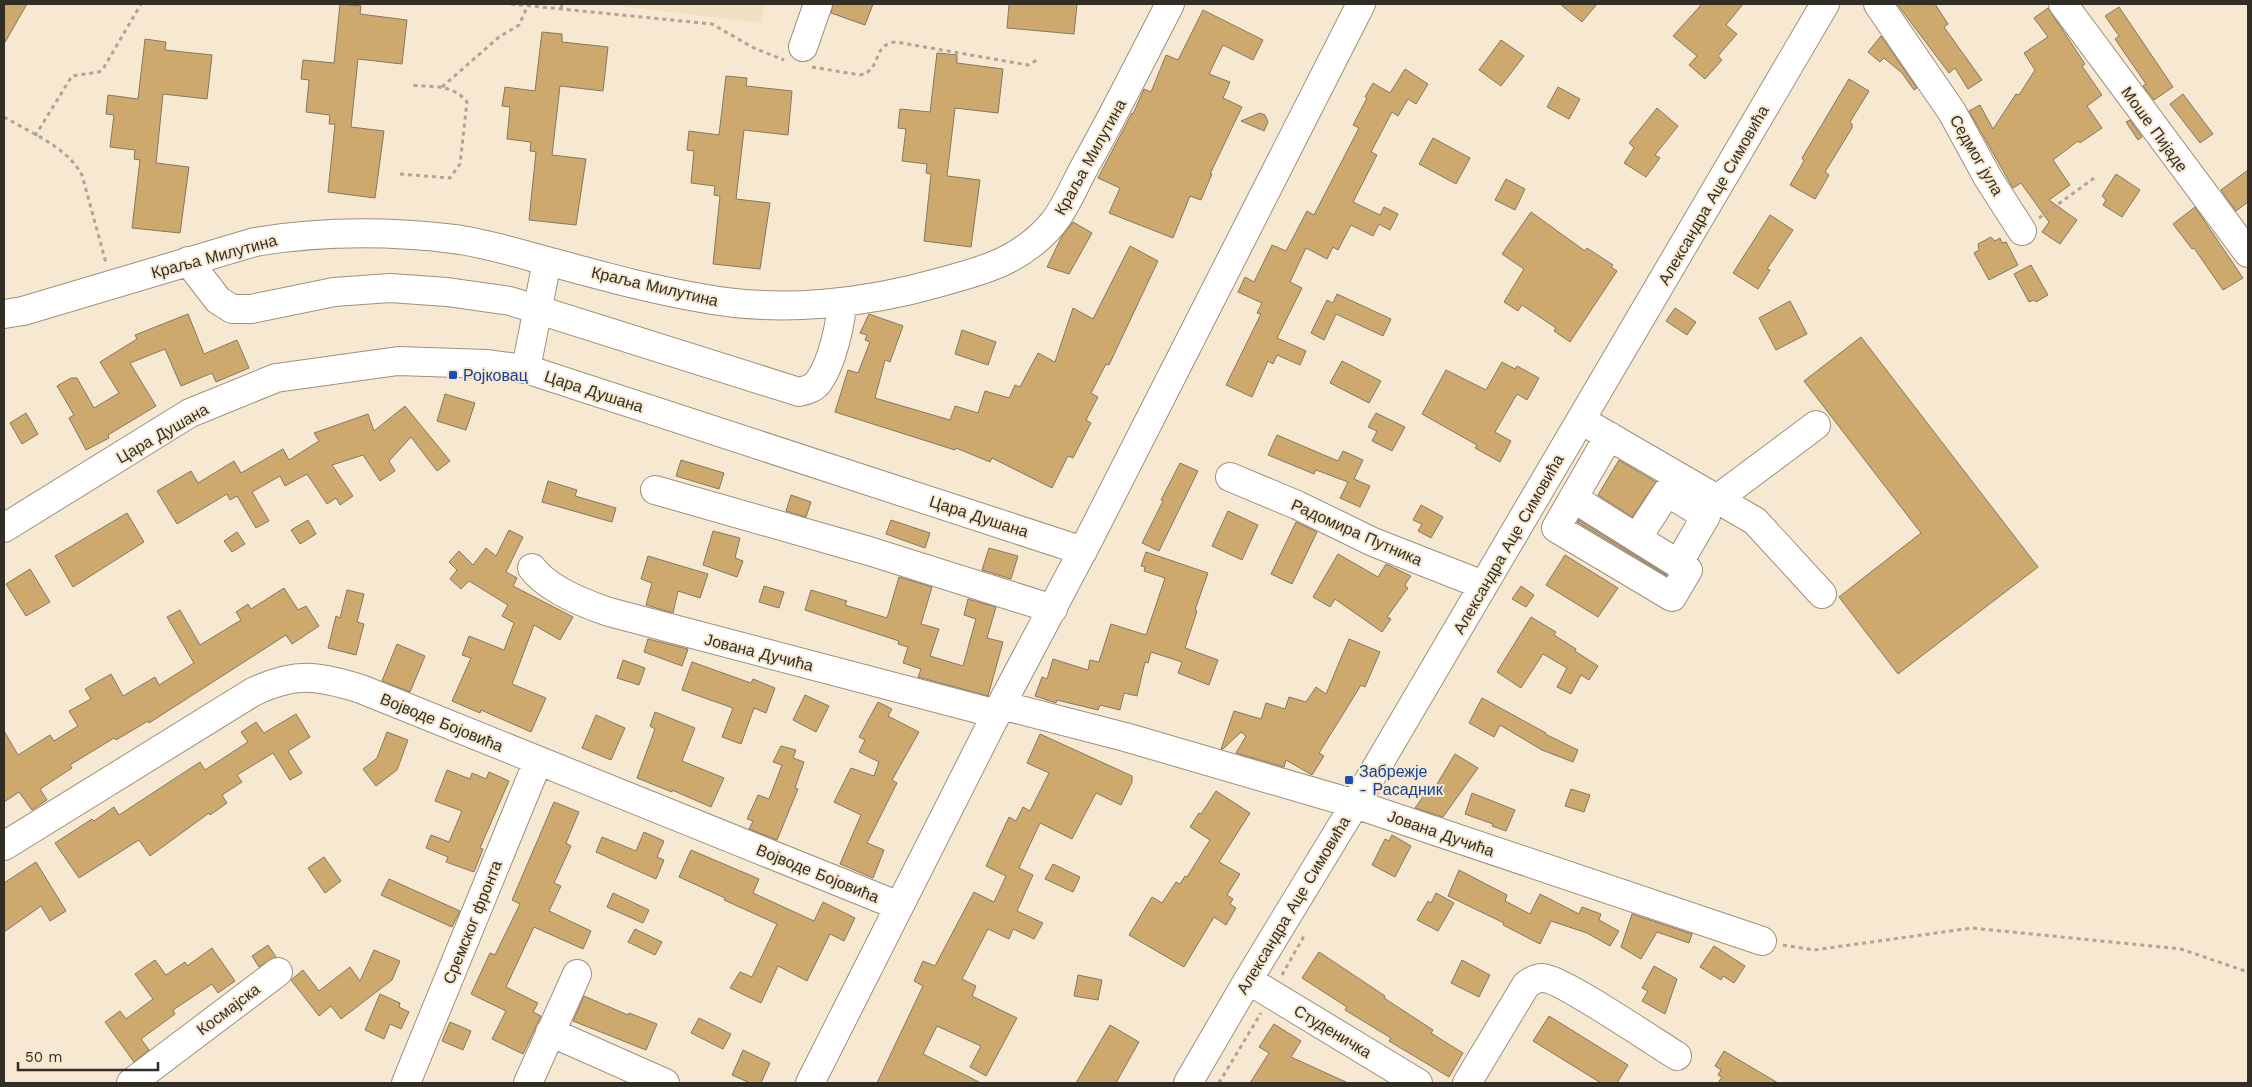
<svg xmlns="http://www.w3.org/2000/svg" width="2252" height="1087" font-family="'Work Sans',sans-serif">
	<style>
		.built { fill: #f3dfc1 }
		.building { fill: #cea96d; stroke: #857762 }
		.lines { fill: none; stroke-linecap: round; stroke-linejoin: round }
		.minor-casing { stroke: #9e907b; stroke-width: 30 }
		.path { stroke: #b0a493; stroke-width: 3; stroke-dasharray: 4 4; stroke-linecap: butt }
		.minor { stroke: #fff; stroke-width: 28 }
		.transit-dot { fill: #1a4fb4; stroke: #f7e8d1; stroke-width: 2 }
		.labels { text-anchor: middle; stroke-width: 4; stroke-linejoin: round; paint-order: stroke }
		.street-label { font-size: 16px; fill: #332e25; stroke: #f7e8d1 }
		.transit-label { font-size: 16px; fill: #164399; stroke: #f7e8d1; text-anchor: start }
	</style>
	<rect width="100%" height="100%" fill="#f7e8d1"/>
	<path class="built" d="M604,4H765L761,23Z"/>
	<path class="building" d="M4,4H27L4,44Z
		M340,4L361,6L360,14L407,20L402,64L358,59L351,127L384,131L375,198L328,192L335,124H329L330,115L306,112L309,80L301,79L303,60L334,63Z
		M833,4H873L865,25L831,13Z
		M1009,4H1077L1074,34L1007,28Z
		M1560,4H1597L1582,22Z
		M1702,4H1743L1726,25L1737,34L1718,56L1722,60L1705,79L1689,65L1697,56L1673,36Z
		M1897,4H1935L1948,24L1944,27L1982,80L1968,89L1955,68L1949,73Z
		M2119,7L2173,87L2154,100L2143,86L2146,84L2115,39L2119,36L2105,16Z
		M2048,8L2085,64L2082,66L2102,95L2087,106L2102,128L2080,143L2078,141L2053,160L2070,185L2049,200L2077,220L2060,244L2042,232L2049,222L2021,183L2013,188L1969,111L1980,105L1993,129L2016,94L2019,95L2035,70L2024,53L2048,37L2034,18Z
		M1203,10L1263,40L1253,60L1223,45L1209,74L1230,82L1223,98L1242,107L1210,174H1212L1201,200L1190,196L1173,238L1109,213L1120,188L1098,178L1132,113L1133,114L1144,89L1151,92L1166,55L1178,60Z
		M542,32L562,34V42L608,47L603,91L560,86L552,155L586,159L576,225L529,220L536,152L530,151L531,142L507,139L510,107L502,106L505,87L535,91Z
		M1881,36L1917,88L1914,90L1902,73L1884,58L1880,62L1868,52Z
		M145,39L166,42L165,50L212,55L207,99L163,94L156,163L189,167L180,233L132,228L140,160L134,159L135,150L110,147L114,115L106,114L108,95L138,99Z
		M1501,40L1524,56L1501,86L1479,70Z
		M937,53L957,55V63L1003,69L998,113L955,108L947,176L980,180L971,247L924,241L931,174L926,173L927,164L902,161L906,129L898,128L900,109L930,112Z
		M1405,69L1428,84L1416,104L1408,99L1398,116L1392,112L1371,152L1377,155L1353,202L1380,215L1384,207L1398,214L1390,230L1379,224L1373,236L1351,225L1338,250L1333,247L1327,259L1306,248L1290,282L1302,288L1277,338L1306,351L1300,365L1277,355L1273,364L1268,361L1252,397L1226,385L1261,314L1257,313L1262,303L1238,292L1245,277L1254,282L1272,245L1286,251L1307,211L1314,215L1359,128L1353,125L1367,98L1365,97L1373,83L1390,93Z
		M726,76L747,78L746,86L792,91L788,135L744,130L736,199L770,203L760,269L713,264L720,196L714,195L715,186L691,183L694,151L687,150L689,131L719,135Z
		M1849,79L1869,91L1850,122L1852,124V128L1825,172L1829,175L1815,199L1790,185L1804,161L1802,158Z
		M1558,87L1580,99L1569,119L1547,107Z
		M2183,94L2213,134L2200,143L2170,104Z
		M1657,108L1678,126L1655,155L1660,158L1646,177L1624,163L1634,148L1629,143Z
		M1260,113L1265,115L1268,122L1264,131L1241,121Z
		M2130,120L2142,137L2138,140L2126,122Z
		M1433,138L1470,158L1456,184L1419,164Z
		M2248,170V202L2236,211L2221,190Z
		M2116,174L2140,190L2122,217L2103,205L2106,200L2102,196Z
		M1506,179L1525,189L1515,210L1495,200Z
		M2195,207L2243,278L2223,290L2194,248L2192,249L2173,224Z
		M1531,212L1585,251L1587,248L1613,265L1611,267L1617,271L1570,342L1554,331L1556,328L1522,305L1518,311L1504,302L1524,269L1502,254Z
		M1770,215L1793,230L1767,269L1770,270L1758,289L1733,273Z
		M1073,222L1092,233L1069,274L1047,267L1062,236Z
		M1991,237L1995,241L2000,238L2002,243L2006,242L2018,265L1989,280L1974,253L1979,250L1978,244Z
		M1130,246L1158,261L1109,365L1106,364L1091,393L1098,397L1086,420L1091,423L1073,458L1068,456L1052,488L992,458L990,462L956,448L955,450L835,412L848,370L858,373L870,342L865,340L867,335L860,333L869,314L903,326L890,362L885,360L875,398L950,420L955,406L978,413L985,391L1009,398L1015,385L1020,387L1038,353L1055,362L1073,308L1093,319Z
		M2031,265L2048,295L2036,302L2034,300L2029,302L2014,274Z
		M1337,294L1391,319L1383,336L1336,314L1324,340L1311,333L1327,300L1333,303Z
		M1790,301L1807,334L1776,350L1759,318Z
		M1675,308L1696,322L1687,335L1666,321Z
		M188,314L204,354L237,340L249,368L216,382L212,373L181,386L165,349L130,363L156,406L108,435L109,438L86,450L69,418L74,415L57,386L71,378H77L94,408L119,393L100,362L137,339L135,335Z
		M962,330L996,342L988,365L955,354Z
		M1861,337L2038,567L1898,674L1839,597L1921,533L1804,381Z
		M1342,361L1381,381L1369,403L1330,383Z
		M1502,362L1515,369L1517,366L1539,378L1527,400L1517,394L1495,432L1511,441L1500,462L1475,448L1477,445L1422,414L1446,370L1486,390Z
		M445,394L475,403L466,430L437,421Z
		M405,406L450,461L437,471L411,437L389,461L395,471L380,481L363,455L332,465L353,496L340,505L336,498L327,504L307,474L285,486L280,476L252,492L269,521L256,528L237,496L230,500L227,494L177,524L157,491L191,471L198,483L234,461L241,473L283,449L289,460L319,441L314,433L368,414L374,431Z
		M26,413L38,434L22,444L10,423Z
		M1376,413L1405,427L1392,451L1372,441L1377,431L1368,427Z
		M1277,435L1338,461L1343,451L1363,460L1354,479L1370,486L1360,507L1340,498L1348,482L1316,470L1314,474L1268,455Z
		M681,460L724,473L719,489L676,476Z
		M1619,460L1656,482L1632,517L1598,495Z
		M1180,463L1198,471L1159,551L1142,543L1163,501L1161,500Z
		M548,481L577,490L575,496L616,508L612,522L542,502Z
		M791,495L811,502L806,517L786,511Z
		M1421,505L1443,517L1431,538L1418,531L1422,524L1413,520Z
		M1228,511L1258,525L1242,560L1212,546Z
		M127,513L144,542L73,587L55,556Z
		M308,520L316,534L300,544L291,530Z
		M891,520L930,533L925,548L886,534Z
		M1579,520L1667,575V576L1577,522Z
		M1296,522L1317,532L1292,584L1271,574Z
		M509,530L523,537L506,572L517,578L513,586L573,617L560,640L534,625L512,684L546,698L531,732L481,710L480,713L452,701L471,658L462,655L469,636L504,650L514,623L502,616L508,605L469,581L461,589L450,579L457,570L449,562L459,551L473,565L486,548L496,556Z
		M713,531L740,538L735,558L743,561L737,577L703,565Z
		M237,532L245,544L232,552L224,541Z
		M989,548L1018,556L1011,579L982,570Z
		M1146,552L1208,573L1195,610L1197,611L1185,648L1218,660L1209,685L1178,673L1182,662L1151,652L1148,663L1145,662L1137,696L1124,693L1120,710L1100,705L1098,710L1057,700L1056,703L1035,696L1042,677L1047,679L1053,659L1088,670L1090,660L1099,662L1111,624L1146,635L1165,578L1144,571L1145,567L1141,566Z
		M1338,554L1378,577L1386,564L1411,576L1406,583L1405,586L1408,588L1387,617L1391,619L1382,632L1335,599L1330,607L1313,597Z
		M1565,555L1618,588L1598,617L1546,585Z
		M648,556L708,574L700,598L678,591L673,613L646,605L652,583L641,579Z
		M30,569L50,602L26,616L6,584Z
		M899,577L932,587L921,624L939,629L930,656L963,666L976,619L964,615L968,599L996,607L987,638L1003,642L988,696L918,677L921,669L903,663L908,647L898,644L899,641L805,610L811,590L847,601L845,605L887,618Z
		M764,586L784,592L779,608L759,602Z
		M1521,586L1534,595L1526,607L1512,599Z
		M284,588L298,610L306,606L319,626L292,644L286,635L149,723L148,721L116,740L114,738L70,765L72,768L40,789L47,800L32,810L19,792L4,802V731L18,755L50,735L54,741L78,726L69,711L91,699L85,689L111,674L123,696L155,677L159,685L194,663L167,617L180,610L200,645L241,620L236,612L248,604L251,609Z
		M347,590L364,594L357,622L364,624L356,655L328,648L336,616L340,618Z
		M1531,617L1556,632L1554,635L1576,649L1575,651L1598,666L1589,680L1581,675L1571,694L1557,687L1567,668L1543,654L1521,688L1497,672Z
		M648,639L688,649L682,666L644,652Z
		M1349,639L1380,652L1365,687L1361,685L1319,753L1324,756L1312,775L1286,760L1284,767L1236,753L1246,736L1241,732L1223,749H1221L1234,711L1261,719L1266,703L1285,709L1289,697L1306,702L1316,687L1326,694Z
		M397,644L425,656L410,692L382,681Z
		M623,660L645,668L639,685L617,678Z
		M692,662L751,683L753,679L775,688L766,713L754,708L741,744L722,737L733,708L682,690Z
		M805,695L829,706L816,732L793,720Z
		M1482,698L1546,733L1545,734L1578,750L1573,762L1542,750L1500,725L1494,737L1469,723Z
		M878,702L892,709L888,716L919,732L892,780L897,783L867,843L884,850L873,878L840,864L861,815L834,802L851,768L874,776L879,762L859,752L865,740L859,737Z
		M655,712L695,728L682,761L724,778L711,807L672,790V792L637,778L655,729L650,726Z
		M296,714L310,737L288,751L302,773L290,780L273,753L237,775L242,782L222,795L227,803L210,815L209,813L150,856L139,840L79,878L55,843L92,819L94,821L114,807L119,815L200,762L205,770L248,742L241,732L256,722L264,733Z
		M596,715L625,728L611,760L582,748Z
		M387,732L408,740L397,770L376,786L363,769L377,758Z
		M1040,734L1132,776V782L1121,805L1096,793L1072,839L1040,823L1019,868L1033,875L1017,911L1043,923L1034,939L1013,929L1009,939L988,929L962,979L976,986L972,996L1017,1018L986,1076L970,1067L981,1046L937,1026L923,1054L981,1083H877L923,986L914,981L923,961L935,966L974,892L994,902L1006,876L986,866L1009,817L1016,821L1023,807L1030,811L1049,773L1027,763Z
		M781,746L796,750L793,758L804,762L795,788L798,789L777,840L749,829L753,821L747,819L758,795L769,799L782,765L773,762Z
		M1455,754L1478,768L1443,817L1415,808L1427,791L1431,794Z
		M447,770L470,779L472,773L486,779L489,772L509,781L480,848L483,849L474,872L446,862L448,857L426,848L431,835L449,842L462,811L435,801Z
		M1571,789L1590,795L1584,812L1565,806Z
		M1216,791L1250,813L1219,862L1240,874L1227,895L1233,899L1230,904L1236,908L1226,925L1214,917L1184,967L1129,935L1152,897L1162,903L1176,882L1180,884L1185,876L1187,877L1210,840L1190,827L1199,813L1201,814Z
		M1472,793L1515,810L1506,831L1492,826L1493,824L1465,814Z
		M554,802L579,812L566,843L571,846L554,883L561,886L549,911L591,931L583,949L534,927L506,987L538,1003L533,1012L541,1016L523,1054L492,1039L506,1011L471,994L490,953L495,955L520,904L512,900Z
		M644,832L664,841L657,857L664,860L656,879L596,852L602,837L636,851Z
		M1392,835L1411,846L1395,877L1372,865L1385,839L1389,841Z
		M691,850L759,879L753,893L814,921L823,902L855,918L844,941L830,934L807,981L778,966L761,1003L730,988L740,972L752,977L777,924L724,900L725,898L679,877Z
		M324,857L341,881L325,893L308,868Z
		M36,862L66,911L50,921L41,906L4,932V883Z
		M1053,864L1080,877L1073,892L1045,879Z
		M1459,870L1507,895L1505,901L1530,914L1540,894L1579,914L1582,907L1601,914L1599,920L1619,931L1610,946L1587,933L1551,921L1540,944L1503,925L1504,923L1448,896Z
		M389,879L460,911L452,927L381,895Z
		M613,893L649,910L643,923L607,907Z
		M1436,893L1454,903L1438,931L1417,920L1428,901L1431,903Z
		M1632,914L1692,934L1689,943L1657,932L1641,959L1621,947Z
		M635,929L662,942L655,955L628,942Z
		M268,945L276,957L259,967L252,956Z
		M1714,946L1745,966L1734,983L1723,976L1721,980L1700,967Z
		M212,948L235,981L218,993L212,984L173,1010L175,1014L141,1039L149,1050L134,1062L105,1022L120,1011L126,1019L153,999L135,974L155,960L166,975L185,962L187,966Z
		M374,950L400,961L392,980L341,1019L331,1006L319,1016L291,980L303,970L319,991L350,967L360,981Z
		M1319,952L1385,996L1384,998L1433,1030L1431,1033L1463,1053L1449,1077L1389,1041L1391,1038L1345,1010L1347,1007L1302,978Z
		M1462,960L1490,975L1479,997L1451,983Z
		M1654,966L1677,979L1665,1014L1642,1001L1648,991L1642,988Z
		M1078,975L1102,980L1098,1000L1074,996Z
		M380,994L400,1003L399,1007L409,1012L401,1029L390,1024L384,1039L365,1030Z
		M584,996L628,1015L629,1013L657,1024L646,1050L573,1021Z
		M1549,1016L1628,1065L1617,1083H1601L1533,1041Z
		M699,1018L731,1034L723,1049L691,1033Z
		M450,1022L471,1031L463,1050L442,1041Z
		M1274,1024L1301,1041L1291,1057L1348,1083H1250L1269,1053L1259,1047Z
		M1110,1025L1139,1042L1116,1083H1076Z
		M743,1050L770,1063L761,1083H750L732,1075Z
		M1724,1051L1778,1083H1718L1722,1077L1718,1075L1721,1070L1715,1066Z"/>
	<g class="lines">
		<defs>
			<path id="minor" d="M1878,4L1952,112L1988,178L2022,231
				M2063,4L2248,253
				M803,47L818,4
				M188,261L218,300L232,309H251L334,292L390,288L447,292L510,301L799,392C807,390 815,388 819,381C832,363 841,323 842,302
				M4,314L23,311L255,242C322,231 388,231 454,239C484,243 514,252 543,260C595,274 648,289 701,298C779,313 865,304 941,282C986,270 1022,260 1053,223C1066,207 1075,184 1085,166C1115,113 1142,58 1170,4
				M526,369L547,261
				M1593,427L1755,521L1822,594
				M1230,477L1297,505L1373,542L1483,585
				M655,490L869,551L1053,609
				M1573,498L1688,570L1672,597L1556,528L1609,436
				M1717,499L1816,425
				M4,528L190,413L276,378L398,361L486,364L526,369L1083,551
				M1637,538L1667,492L1706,516L1678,564
				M532,568C548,589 585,604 609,612L997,714
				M1001,705L1125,737L1355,804L1762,941
				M4,846L253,692C295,672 317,675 361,689L899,906
				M1248,980L1418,1083
				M550,1032L665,1083
				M131,1083L278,972
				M406,1083L538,761
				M528,1083L577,974
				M810,1083L1001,705L1090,537L1361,4
				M1188,1083L1248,980L1355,804L1825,4
				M1467,1083L1526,985C1531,981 1537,978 1543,978C1560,978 1656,1043 1677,1056"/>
		</defs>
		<use href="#minor" class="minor-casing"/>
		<path class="path" d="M511,4L712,24L754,48L784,60
			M561,9L562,4
			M812,67L860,75C883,70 871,44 896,42L1028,65L1037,60
			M442,87L499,37L519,25L528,5
			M4,117C31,133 67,147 82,175L106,263
			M35,136L72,76L99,72L103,69L141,4
			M400,174L450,178L460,164L467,102C453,84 432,87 411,85
			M2039,218L2097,176
			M1783,945L1814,950L1972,928L2181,949L2248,972
			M1282,975L1304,936
			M1219,1083L1261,1013"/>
		<use href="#minor" class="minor"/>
	</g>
	<g class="transit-dot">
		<rect x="448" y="370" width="10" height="10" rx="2.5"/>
		<rect x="1344" y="775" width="10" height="10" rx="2.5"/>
	</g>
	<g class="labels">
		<g class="street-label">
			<text transform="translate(2155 129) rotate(54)" y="6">Моше Пијаде</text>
			<text transform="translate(1977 155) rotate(60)" y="6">Седмог јула</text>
			<text transform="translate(1090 157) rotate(-61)" y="6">Краља Милутина</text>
			<text transform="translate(1713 195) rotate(-60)" y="6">Александра Аце Симовића</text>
			<text transform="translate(214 256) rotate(-15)" y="6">Краља Милутина</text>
			<text transform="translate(655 286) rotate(13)" y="6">Краља Милутина</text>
			<text transform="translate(594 391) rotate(18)" y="6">Цара Душана</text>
			<text transform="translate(162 433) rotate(-30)" y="6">Цара Душана</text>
			<text transform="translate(979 516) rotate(18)" y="6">Цара Душана</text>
			<text transform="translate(1357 532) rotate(24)" y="6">Радомира Путника</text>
			<text transform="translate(1508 544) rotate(-60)" y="6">Александра Аце Симовића</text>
			<text transform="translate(759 652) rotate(14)" y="6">Јована Дучића</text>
			<text transform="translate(442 722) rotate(22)" y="6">Војводе Бојовића</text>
			<text transform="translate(1441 833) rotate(19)" y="6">Јована Дучића</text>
			<text transform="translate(818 873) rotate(22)" y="6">Војводе Бојовића</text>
			<text transform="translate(1293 905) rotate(-59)" y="6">Александра Аце Симовића</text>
			<text transform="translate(472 922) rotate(-68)" y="6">Сремског фронта</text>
			<text transform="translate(228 1009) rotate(-37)" y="6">Космајска</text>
			<text transform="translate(1333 1031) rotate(31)" y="6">Студеничка</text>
		</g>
		<g class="transit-label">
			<text x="463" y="381">Ројковац</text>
			<text x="1359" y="777">Забрежје<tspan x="1359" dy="18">- Расадник</tspan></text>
		</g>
	</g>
	<rect width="2252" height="1087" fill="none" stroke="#332e25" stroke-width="10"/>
	<path d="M18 1062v8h140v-8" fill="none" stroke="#332e25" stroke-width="2.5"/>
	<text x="25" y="1062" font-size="15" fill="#332e25" stroke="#f7e8d1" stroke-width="4" paint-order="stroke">50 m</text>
</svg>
